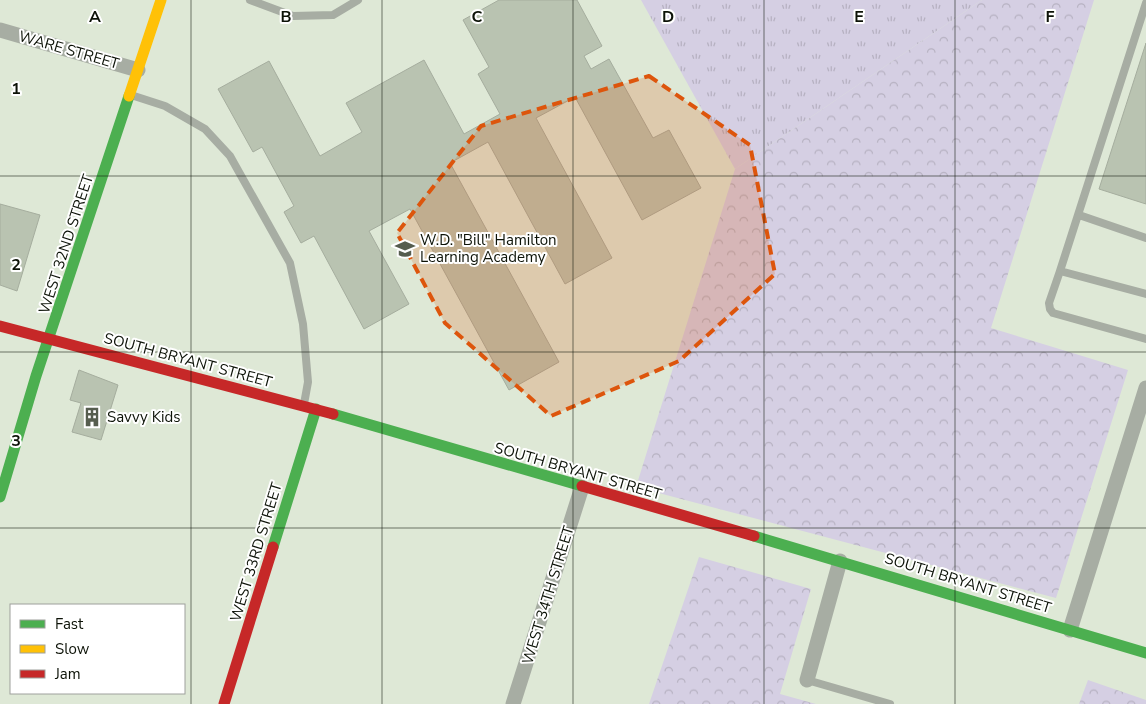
<svg xmlns="http://www.w3.org/2000/svg" width="1146" height="704" font-family="'Nunito Sans',sans-serif">
	<style>
		.grass { fill: url(#grass-tufts) }
		.forest { fill: url(#forest-crowns) }
		.building { fill: #b9c3b1; stroke: #a5ad9e }
		.lines { fill: none; stroke-linecap: round; stroke-linejoin: round }
		.lane { stroke: #a7ada3; stroke-width: 8 }
		.street { stroke: #a7ada3; stroke-width: 15 }
		.fast { stroke: #4caf50; stroke-width: 11 }
		.slow { stroke: #ffc107; stroke-width: 11 }
		.jam { stroke: #c62828; stroke-width: 11 }
		.marked { fill: #dd550c; fill-opacity: 0.2; stroke: #dd550c; stroke-width: 4; stroke-dasharray: 10 6; stroke-linejoin: round }
		.grid { fill: none; stroke: #0c1207; stroke-width: 1; stroke-opacity: 0.55 }
		.labels { text-anchor: middle; stroke-width: 4; stroke-linejoin: round; paint-order: stroke }
		.street-label { font-size: 15px; fill: #0c1207; stroke: #fff }
		.poi-label { font-size: 15px; fill: #0c1207; stroke: #fff; text-anchor: start }
		.grid-label { font-size: 16px; text-anchor: middle; font-weight: bold; fill: #0c1207; stroke: #fff; stroke-width: 4; stroke-linejoin: round; paint-order: stroke }
	</style>
	<defs>
		<pattern id="grass-tufts" width="24" height="20" patternUnits="userSpaceOnUse" patternTransform="scale(1.25)"><rect width="24" height="20" fill="#d5cfe3"/><path d="M3 7l-1-3M5 7V3M7 7l1-3M15 17l-1-3M17 17v-4M19 17l1-3" fill="none" stroke="#b6b1c1"/></pattern>
		<pattern id="forest-crowns" width="20" height="18" patternUnits="userSpaceOnUse" patternTransform="scale(1.25)"><rect width="20" height="18" fill="#d5cfe3"/><path d="M2 6a3 3 0 1 1 6 0M12 15a3 3 0 1 1 6 0" fill="none" stroke="#b6b1c1"/></pattern>
	</defs>
	<rect width="100%" height="100%" fill="#dee8d6"/>
	<path class="grass" d="M641,0H982L735,169Z"/>
	<path class="forest" d="M982,0H1094L991,328L1128,370L1056,598L636,487L735,169Z
		M699,557L811,589L780,694L816,704H649Z
		M1088,680L1146,700V704H1079Z"/>
	<path class="building" d="M499,0H577L602,46L584,56L591,69L609,59L653,138L669,130L701,188L642,220L575,97L536,118L612,258L565,284L488,142L450,163L559,362L509,390L410,209L369,231L409,304L364,329L314,236L301,243L284,212L294,206L262,147L253,152L218,89L269,61L320,156L362,132L346,103L424,60L464,134L500,114L478,74L489,67L463,20Z
		M1146,43V204L1099,189Z
		M0,204L40,215L17,291L0,285Z
		M79,370L118,385L101,440L72,432L81,403L70,400Z"/>
	<g class="lines">
		<path class="lane" d="M250,0L293,16L333,15L358,0
			M131,95L165,106L205,129L230,156L290,263L303,324L308,382L304,404
			M1079,215L1146,238
			M1060,271L1146,3
			M1146,294L1060,271L1049,303L1050,309L1053,313L1146,339
			M807,680L890,704"/>
		<path class="street" d="M0,30L138,70
			M1070,630L1146,388
			M807,680L840,561
			M513,704L582,487"/>
		<path class="fast" d="M333,414L582,486
			M0,497L36,376L129,96
			M754,536L1146,653
			M273,547L316,409"/>
		<path class="slow" d="M129,96L161,0"/>
		<path class="jam" d="M0,326L333,414
			M582,486L754,536
			M224,704L273,547"/>
	</g>
	<path class="marked" d="M649,76L750,145L775,274L679,361L551,416L445,323L397,233L481,126Z"/>
	<path class="grid" d="M191,0V704M382,0V704M573,0V704M764,0V704M955,0V704M0,176H1146M0,352H1146M0,528H1146"/>
	<defs>
		<symbol id="school-bare" viewBox="-9 -9 18 18"><path d="M0-5L7-2L0 1L-7-2ZM-4 1L0 2.5L4 1V4Q0 6-4 4Z" fill="#565d4f" stroke="#fff" stroke-width="2.5" paint-order="stroke"/></symbol>
		<symbol id="building-bare" viewBox="-9 -9 18 18"><path d="M-4-6H4V6H1V3H-1V6H-4ZM-2.5-4.3h1.7v1.8h-1.7ZM.8-4.3h1.7v1.8H.8ZM-2.5-1h1.7V.8h-1.7ZM.8-1h1.7V.8H.8Z" fill="#565d4f" stroke="#fff" stroke-width="2.5" paint-order="stroke"/></symbol>
	</defs>
	<g fill-rule="evenodd">
		<use href="#school-bare" x="391" y="235" width="28" height="28"/>
		<use href="#building-bare" x="78" y="403" width="28" height="28"/>
	</g>
	<g class="labels">
		<g class="street-label">
			<text transform="translate(69 50) rotate(16)" y="5">WARE STREET</text>
			<text transform="translate(66 244) rotate(-72)" y="5">WEST 32ND STREET</text>
			<text transform="translate(188 360) rotate(15)" y="5">SOUTH BRYANT STREET</text>
			<text transform="translate(578 471) rotate(16)" y="5">SOUTH BRYANT STREET</text>
			<text transform="translate(256 552) rotate(-73)" y="5">WEST 33RD STREET</text>
			<text transform="translate(968 583) rotate(17)" y="5">SOUTH BRYANT STREET</text>
			<text transform="translate(548 595) rotate(-73)" y="5">WEST 34TH STREET</text>
		</g>
		<g class="poi-label">
			<text x="420" y="245">W.D. "Bill" Hamilton<tspan x="420" dy="17">Learning Academy</tspan></text>
			<text x="107" y="422">Savvy Kids</text>
		</g>
	</g>
	<g class="grid-label">
		<text x="95" y="22">A</text>
		<text x="286" y="22">B</text>
		<text x="477" y="22">C</text>
		<text x="668" y="22">D</text>
		<text x="859" y="22">E</text>
		<text x="1050" y="22">F</text>
		<text x="16" y="94">1</text>
		<text x="16" y="270">2</text>
		<text x="16" y="446">3</text>
	</g>
	<rect x="10" y="604" width="175" height="90" fill="#ffffff" stroke="#9ea09c"/>
	<rect x="20" y="620" width="25" height="8" fill="#4caf50" stroke="#9ea09c"/>
	<text x="55" y="629" font-size="15" fill="#0c1207">Fast</text>
	<rect x="20" y="645" width="25" height="8" fill="#ffc107" stroke="#9ea09c"/>
	<text x="55" y="654" font-size="15" fill="#0c1207">Slow</text>
	<rect x="20" y="670" width="25" height="8" fill="#c62828" stroke="#9ea09c"/>
	<text x="55" y="679" font-size="15" fill="#0c1207">Jam</text>
</svg>
